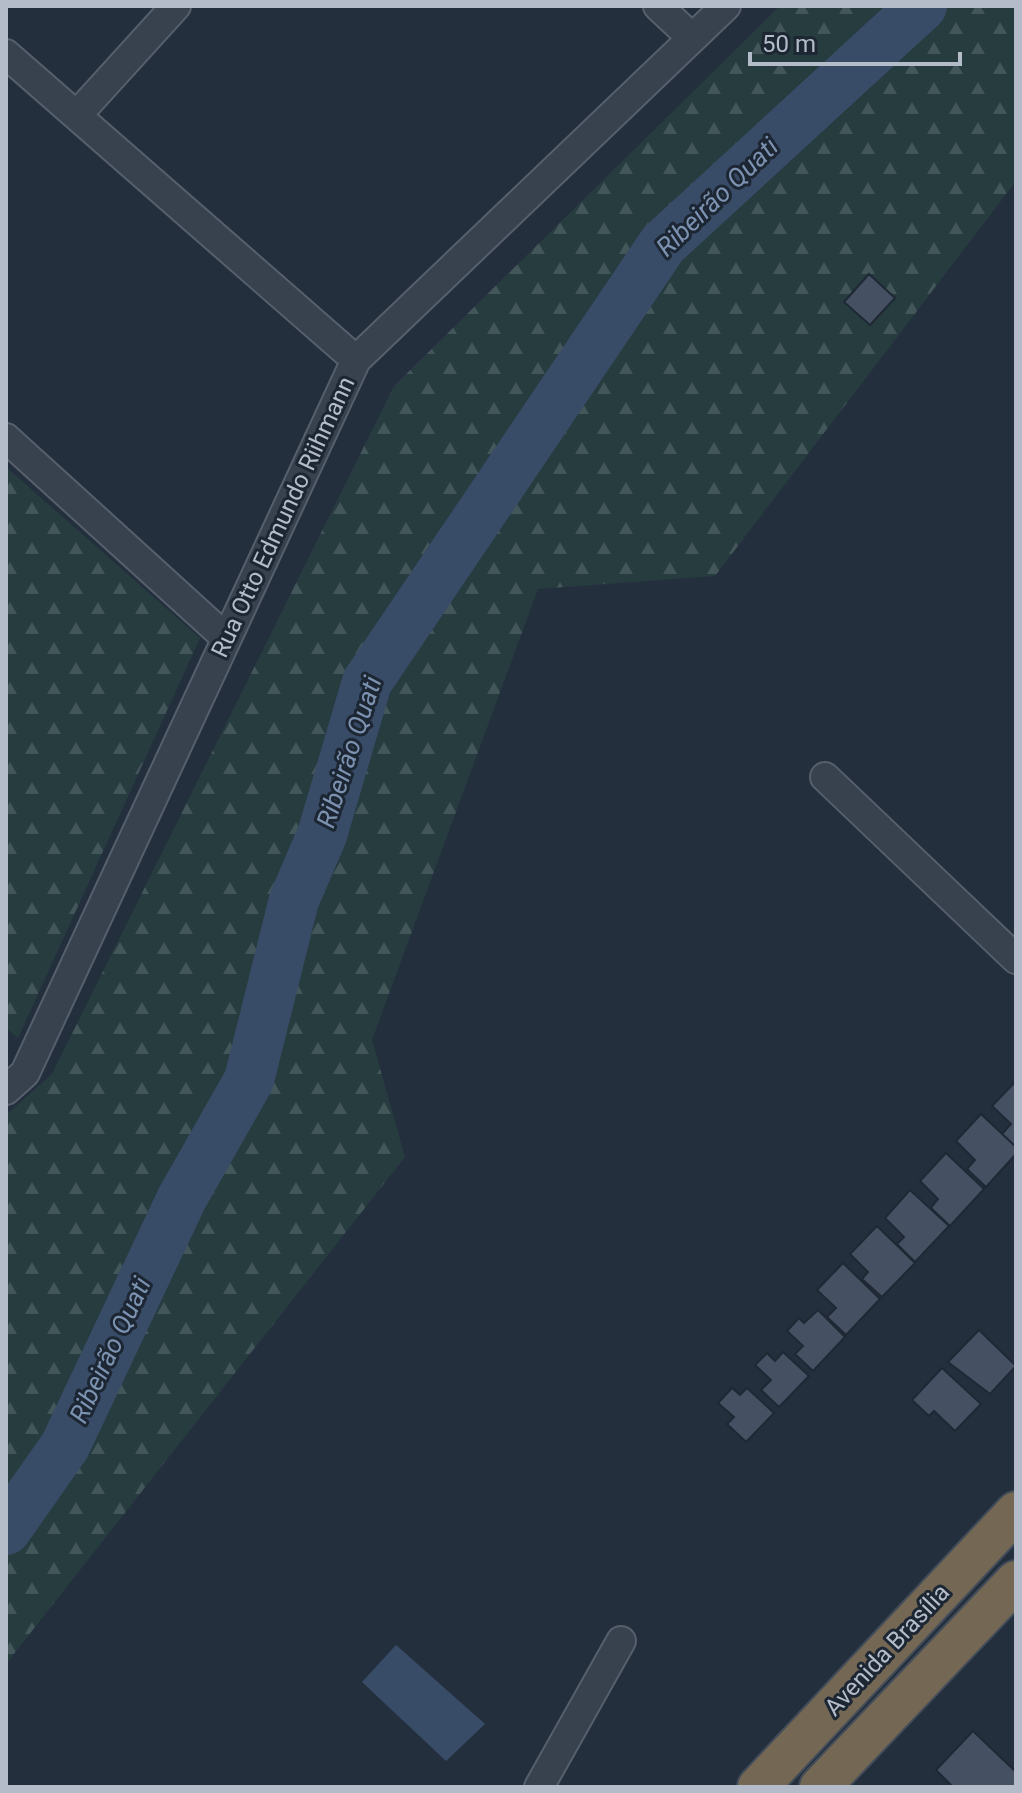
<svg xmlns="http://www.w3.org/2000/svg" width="1022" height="1793" font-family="Roboto,sans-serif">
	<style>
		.forest { fill: url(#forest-firs) }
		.water { fill: #394c67 }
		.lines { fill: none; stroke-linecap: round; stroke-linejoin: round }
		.river { stroke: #394c67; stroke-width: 50 }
		.building { fill: #455162; stroke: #1f2835; stroke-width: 2 }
		.minor-casing { stroke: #565f6c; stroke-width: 32 }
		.highway-casing { stroke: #434c59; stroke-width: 44 }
		.minor { stroke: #38414e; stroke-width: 28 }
		.highway { stroke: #746855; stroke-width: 40 }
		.labels { text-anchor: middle; stroke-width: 6; stroke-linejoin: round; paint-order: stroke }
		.street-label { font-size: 24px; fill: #b4bcc9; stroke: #1d2633 }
		.water-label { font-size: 26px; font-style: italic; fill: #7c92b1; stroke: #1d2633 }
	</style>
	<defs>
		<pattern id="forest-firs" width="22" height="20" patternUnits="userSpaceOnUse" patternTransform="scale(2)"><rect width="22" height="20" fill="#263c3f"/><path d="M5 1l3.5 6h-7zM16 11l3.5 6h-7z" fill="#435659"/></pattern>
	</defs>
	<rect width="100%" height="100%" fill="#242f3e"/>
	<path class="forest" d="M780,6H1016V181L715,576L538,589L372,1040L405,1157L6,1664V1115L52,1074L394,386Z
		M6,467L200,638L18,1038L6,1028Z"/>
	<path class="water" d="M396,1645L485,1724L446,1761L362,1682Z"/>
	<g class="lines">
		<path class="river" d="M6,1530L65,1446L182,1198L249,1080L294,900L322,835L367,682L663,244L922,6"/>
	</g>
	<path class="building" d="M869,274L895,298L870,325L844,302Z
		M1016,1081V1147L1002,1134L1011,1124L992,1106Z
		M981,1114L1016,1147V1154L986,1187L967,1169L975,1160L956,1141Z
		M946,1153L984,1189L950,1226L931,1208L938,1199L920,1181Z
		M910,1190L949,1226L915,1262L897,1244L904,1237L885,1218Z
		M877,1226L915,1263L882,1297L862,1279L868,1272L850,1254Z
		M843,1263L880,1299L846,1335L827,1317L836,1308L817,1290Z
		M818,1310L845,1337L813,1371L795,1354L803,1346L787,1331L799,1318L804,1323Z
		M979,1330L1016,1366L990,1394L948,1362Z
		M783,1352L809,1376L779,1407L761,1390L771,1380L755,1365L767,1353L775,1361Z
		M942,1368L981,1404L955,1431L934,1411L929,1416L912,1400Z
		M732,1388L740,1395L747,1388L774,1413L746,1442L727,1424L734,1417L718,1403Z
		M973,1731L1016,1772V1787H953L936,1770Z"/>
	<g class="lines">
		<defs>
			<path id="minor" d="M658,6L691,37
				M6,54L356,360
				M77,115L176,6
				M6,438L226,638
				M825,777L1016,959
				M6,1090L25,1073L356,360L726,6
				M539,1787L621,1641"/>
			<path id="highway" d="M758,1787L1016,1512
				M820,1787L1016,1581"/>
		</defs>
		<use href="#minor" class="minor-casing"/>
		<use href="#highway" class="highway-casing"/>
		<use href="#minor" class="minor"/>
		<use href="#highway" class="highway"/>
	</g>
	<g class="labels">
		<g class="street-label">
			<text transform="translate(283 517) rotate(-65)" y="8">Rua Otto Edmundo Riihmann</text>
			<text transform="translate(887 1650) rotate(-47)" y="8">Avenida Brasília</text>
		</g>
		<g class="water-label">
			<text transform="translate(717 197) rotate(-44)" y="9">Ribeirão Quati</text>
			<text transform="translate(349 752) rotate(-72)" y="9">Ribeirão Quati</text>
			<text transform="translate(110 1350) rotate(-65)" y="9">Ribeirão Quati</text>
		</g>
	</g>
	<rect width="1022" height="1793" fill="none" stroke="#b4bcc9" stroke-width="16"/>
	<path d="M750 52v12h210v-12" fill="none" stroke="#b4bcc9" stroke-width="4"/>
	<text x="762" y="52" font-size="24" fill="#b4bcc9" stroke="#1d2633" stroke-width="6" paint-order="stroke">50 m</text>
</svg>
